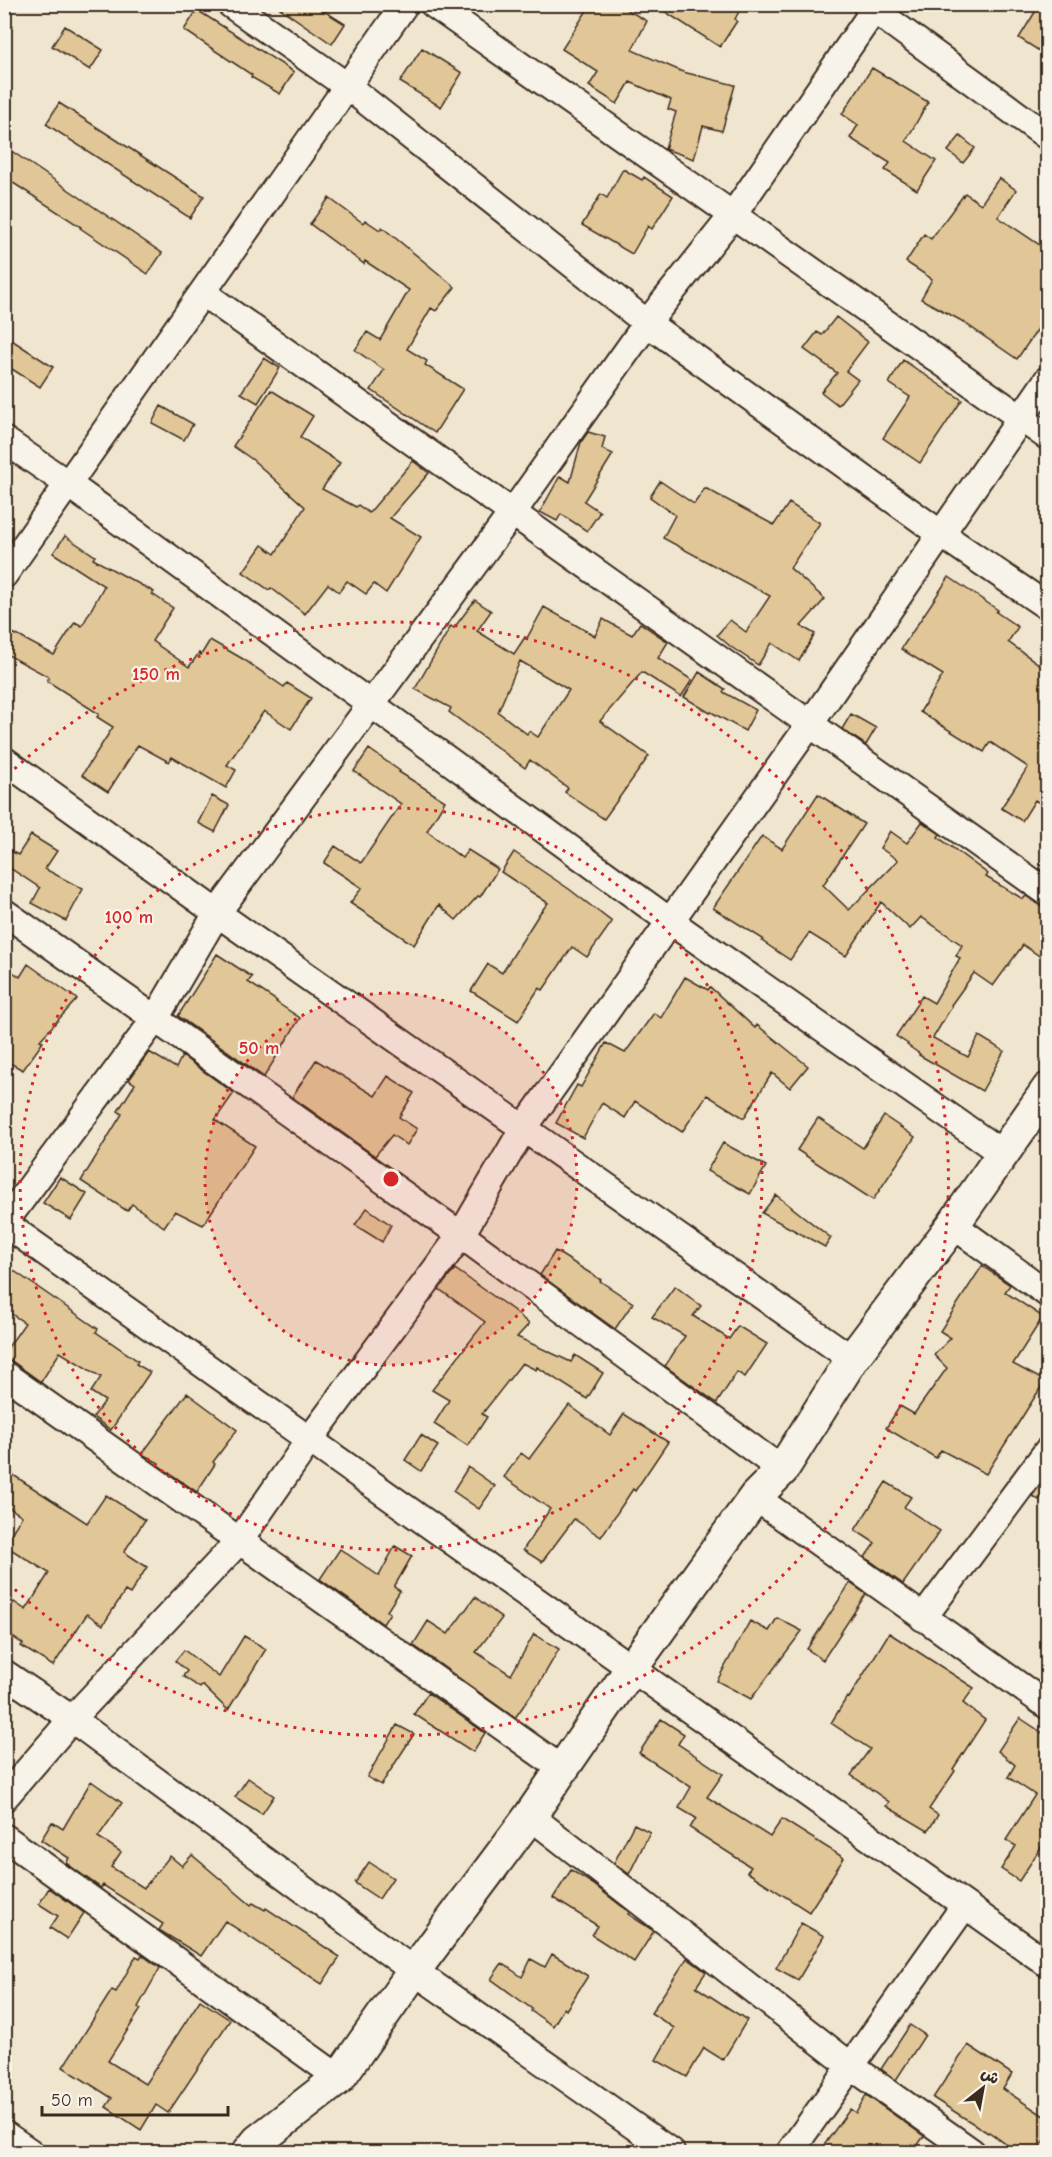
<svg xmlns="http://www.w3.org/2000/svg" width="1052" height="2157" font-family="'Comic Neue','Playpen Sans Arabic',sans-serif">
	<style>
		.building { fill: #e1c797; stroke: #3b2a1e; stroke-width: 1.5; fill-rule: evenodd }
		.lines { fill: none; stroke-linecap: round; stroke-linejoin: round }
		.minor-casing { stroke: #3b2a1e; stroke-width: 30 }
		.tertiary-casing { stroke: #3b2a1e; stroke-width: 36 }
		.minor { stroke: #f7f3e8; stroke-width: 26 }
		.tertiary { stroke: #f7f3e8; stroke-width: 32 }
		.ring { fill: none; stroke: #d62828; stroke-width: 3; stroke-dasharray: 3 6 }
		.centre { fill: #d62828; stroke: #f7f3e8; stroke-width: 3 }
		.ring-label { font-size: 18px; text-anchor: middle; font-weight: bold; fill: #d62828; stroke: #f7f3e8; stroke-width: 4.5; stroke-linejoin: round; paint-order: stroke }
	</style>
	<rect width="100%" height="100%" fill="#f0e6d0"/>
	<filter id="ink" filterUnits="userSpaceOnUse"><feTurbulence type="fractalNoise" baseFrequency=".0167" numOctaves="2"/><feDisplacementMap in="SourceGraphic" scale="12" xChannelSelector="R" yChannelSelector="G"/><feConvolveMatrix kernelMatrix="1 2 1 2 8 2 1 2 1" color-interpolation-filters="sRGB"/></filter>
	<g filter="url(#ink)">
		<path class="building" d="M274,4H313L345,24L332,44Z
			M591,4H617L647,21L632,50L683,72L735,85L722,131L703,126L694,159L665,149L676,112L668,109L671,100L630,82L617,104L589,86L598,72L562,49Z
			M653,4H743L735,19L737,21L720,47Z
			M1040,4H1047V56L1019,38Z
			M197,10L294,72L280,94L251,77L252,75L184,30Z
			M65,26L103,50L90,70L52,46Z
			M422,48L462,73L441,107L400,82Z
			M872,68L928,102L906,141L936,161L917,190L885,170L890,163L850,138L858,125L842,114Z
			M59,103L204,196L190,218L46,124Z
			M960,136L975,148L963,163L948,151Z
			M4,146L162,253L148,274L80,228L81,227L4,177Z
			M623,169L642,180L644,177L673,196L652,229L648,226L632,254L582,225L601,194L607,198Z
			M999,178L1016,190L998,217L1047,250V316L1017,359L960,320L921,299L932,279L906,262L924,234L931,239L965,193L981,204Z
			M329,198L363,223L365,220L380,230L382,227L455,287L436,311L431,308L407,349L427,361L425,365L463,389L435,433L371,390L384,370L355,350L367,332L380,340L409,290L365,261L364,264L310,224Z
			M836,317L868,342L846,371L858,380L838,405L821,392L837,373L804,349L817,332L822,335Z
			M4,335L53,367L40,387L4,364Z
			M264,358L280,368L258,403L241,393Z
			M903,360L962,400L920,463L883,438L910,397L889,383Z
			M271,390L313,416L300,437L340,463L322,489L356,507L358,505L369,513L413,461L429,473L390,518L421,537L386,593L374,584L366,594L347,581L339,592L328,584L305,614L271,588L269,590L243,572L262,545L275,554L305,507L253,460L233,446Z
			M161,406L193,424L184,440L152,423Z
			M588,432L605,437L602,449L613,454L584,501L600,512L587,531L561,514L557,521L540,512L560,476L570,482L581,442Z
			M660,481L694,504L705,488L774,525L789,503L820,523L790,568L825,599L801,626L815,634L799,661L772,643L758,665L731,647L717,635L730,620L746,632L770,596L663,538L675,515L650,497Z
			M65,536L95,556L93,559L154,592L152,594L173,608L152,641L189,667L199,653L201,655L210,640L243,659L284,687L287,683L311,698L291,729L264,711L227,765L236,770L226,788L172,757L169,762L138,745L108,792L82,775L113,727L97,717L99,714L47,681L49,677L4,653L13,633L54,655L75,622L82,626L104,586L53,553Z
			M949,577L998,610L996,612L1018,627L1008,642L1047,670V808L1035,800L1022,821L1001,808L1028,767L990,742L984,752L920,712L943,675L901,649Z
			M475,600L491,611L477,631L514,654L525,637L527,638L544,607L595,636L603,619L632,635L640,623L668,642L658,658L692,680L681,697L642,672L600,721L649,756L604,819L565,792L568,788L530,760L525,768L449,712L451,708L415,689L451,626L454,628ZM520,661L569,690L538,737L529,731L527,734L498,712Z
			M699,672L725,689L723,692L756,710L745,731L711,712L710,713L684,697Z
			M851,714L876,728L866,745L842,729Z
			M369,749L400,771L399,772L445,801L427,831L462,858L468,850L498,869L480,897L478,896L456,920L439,905L414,945L350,903L362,888L324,863L335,846L361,863L401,804L354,771Z
			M818,794L864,824L823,885L849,910L898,860L880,848L890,831L907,843L922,822L940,834L938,837L988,874L986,877L1023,899L1026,896L1039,905L1047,908V961L1023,945L993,986L974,973L951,1005L952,1006L933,1038L968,1057L979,1036L1004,1051L982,1091L919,1055L920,1054L907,1045L908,1044L896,1036L922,996L934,1003L960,958L956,956L962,945L921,917L910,929L881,902L846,956L809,933L790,960L762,941L763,939L713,908L762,836L782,849Z
			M212,796L229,805L215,832L198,823Z
			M31,835L57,851L45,869L83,889L66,921L32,903L40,888L4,864V847L18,855Z
			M514,852L569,889L612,922L587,957L572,947L543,990L539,988L518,1021L471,991L488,964L502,973L539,914L548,903L501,872Z
			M217,954L252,977L248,982L277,1001L276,1002L300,1018L264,1077L178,1016Z
			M28,964L77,999L40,1040L43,1042L23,1070L4,1060V966L20,977Z
			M685,977L708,990L710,987L755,1028L757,1025L808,1066L790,1088L772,1073L744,1118L707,1095L682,1132L635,1101L625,1118L602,1103L583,1138L556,1123L577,1085L581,1087L606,1043L625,1053L654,1013L661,1018Z
			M149,1052L176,1068L182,1056L234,1093L215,1120L255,1146L203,1225L175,1211L164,1227L132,1204L127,1211L81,1181L122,1114L118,1111L135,1084L129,1080Z
			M316,1060L375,1096L388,1076L414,1093L399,1117L417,1129L407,1145L392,1135L375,1156L292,1097Z
			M884,1116L915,1137L873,1200L797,1150L818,1118L863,1148Z
			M723,1143L766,1166L750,1194L707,1171Z
			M60,1177L87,1194L71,1220L43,1203Z
			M776,1195L831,1238L825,1247L762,1213Z
			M367,1208L391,1225L382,1242L355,1225Z
			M555,1251L601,1280L600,1281L633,1303L615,1329L540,1275Z
			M4,1264L98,1329L96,1332L138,1361L136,1364L150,1372L111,1430L93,1417L105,1401L91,1392L101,1377L60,1352L41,1382L13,1362L4,1359V1353L25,1323L4,1309Z
			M982,1266L1010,1285L1005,1292L1043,1317L1013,1364L1045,1381L986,1474L941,1450L936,1458L886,1428L900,1406L914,1414L947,1368L934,1355L951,1338L940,1331Z
			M455,1269L513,1310L529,1324L517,1337L571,1362L575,1355L603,1373L587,1399L537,1367L536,1370L522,1363L482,1414L487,1417L468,1446L434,1424L449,1400L432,1390L485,1322L439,1289Z
			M675,1286L701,1306L693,1316L729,1339L738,1326L767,1344L745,1377L737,1372L717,1403L665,1366L685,1336L652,1317Z
			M187,1393L237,1430L213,1462L215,1464L197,1492L158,1465L159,1463L142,1454Z
			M569,1405L610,1435L624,1414L668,1442L635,1491L633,1489L601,1537L574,1519L542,1562L523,1550L550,1509L504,1477L521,1453L529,1459Z
			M421,1435L438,1446L421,1471L405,1460Z
			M468,1467L495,1486L479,1509L453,1491Z
			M4,1469L87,1523L106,1495L145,1520L124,1552L147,1567L130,1594L125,1591L103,1625L87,1614L53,1666L21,1646L23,1644L4,1631V1616L14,1602L26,1610L49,1573L4,1545L22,1516L4,1504Z
			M1047,1476V1485L1039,1500L1032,1496Z
			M886,1482L911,1497L904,1507L940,1531L903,1584L865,1557L875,1543L855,1530Z
			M395,1546L412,1556L394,1587L400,1591L387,1611L390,1613L383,1624L320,1579L340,1549L379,1576Z
			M850,1583L866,1594L823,1660L807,1649Z
			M475,1597L502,1618L476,1652L511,1675L534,1634L559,1649L540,1682L515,1718L413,1645L428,1621L448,1634Z
			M777,1618L802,1631L751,1699L717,1681L750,1621L769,1631Z
			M889,1633L974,1688L963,1703L985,1720L953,1769L955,1771L929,1809L938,1815L928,1831L886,1806L889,1802L851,1775L870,1749L831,1723L847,1697L849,1698Z
			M244,1636L266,1649L228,1710L202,1685L200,1688L183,1676L187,1671L175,1661L184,1650L219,1677Z
			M428,1693L485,1733L473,1752L414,1714Z
			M1020,1718L1047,1736V1838L1019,1881L1001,1869L1016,1846L1006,1840L1035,1795L1008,1777L1015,1765L998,1751Z
			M661,1719L684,1734L678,1744L723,1774L707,1797L770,1837L782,1819L844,1858L809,1912L747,1872L751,1867L690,1828L696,1818L679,1808L691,1787L639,1753Z
			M397,1725L414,1734L381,1785L367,1777Z
			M248,1778L274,1796L262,1814L235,1797Z
			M91,1781L122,1803L98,1837L121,1852L111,1867L144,1888L170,1856L182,1866L192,1855L251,1905L253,1903L265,1910L266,1908L340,1957L322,1984L225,1921L201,1956L159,1930L163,1924L103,1885L101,1888L66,1863L69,1858L41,1840L52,1822L63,1829Z
			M634,1824L650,1832L629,1874L614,1863Z
			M369,1862L393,1878L379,1899L355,1883Z
			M571,1870L593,1884L629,1912L628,1914L654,1931L634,1962L592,1935L598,1926L553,1898Z
			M49,1888L84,1913L67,1939L50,1928L58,1916L39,1904Z
			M801,1923L824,1936L798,1980L776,1968Z
			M552,1954L588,1976L566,2010L564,2008L553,2026L531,2011L532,2009L491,1979L502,1963L522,1977L531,1959L545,1967Z
			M142,1955L160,1968L138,2007L141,2009L108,2061L145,2084L200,2000L230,2020L168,2113L156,2105L141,2130L106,2107L112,2098L63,2067L112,1990L116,1992L136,1956L140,1958Z
			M687,1958L706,1972L696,1987L747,2020L723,2060L704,2048L687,2077L656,2060L674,2028L651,2013Z
			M910,2025L925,2035L896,2080L881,2069Z
			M968,2045L1012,2074L1003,2089L1047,2118V2138L1036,2152H1017L989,2132L988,2133L933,2098Z
			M866,2095L924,2136L913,2152H819L850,2109L856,2113Z"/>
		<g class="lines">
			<defs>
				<path id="minor" d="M230,4L347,86L647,323L941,534L1048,607
					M433,4L1048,437
					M866,4L1048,137
					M203,293L1048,893
					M4,440L68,484L671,922L1003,1154
					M4,575L405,4
					M4,760L217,913L852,1359
					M4,912L461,1235L782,1470
					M4,1223L155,1019L217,913L513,512L647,323L733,215L878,4
					M4,1223L1048,1964
					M953,1225L1048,1294
					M4,1374L562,1769
					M755,1497L1048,1706
					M923,1618L1048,1450
					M4,1673L72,1719L414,1971L671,2152
					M4,1798L72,1719L240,1540L310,1439L461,1235L523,1129L810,724L1048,379
					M530,1816L851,2066L972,2152
					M4,1837L339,2078
					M4,2134L30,2152
					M790,2152L965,1905"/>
				<path id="tertiary" d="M249,2152L258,2141L339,2078L414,1971L530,1816L631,1669L755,1497L782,1470L852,1359L953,1225L1048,1089"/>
			</defs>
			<use href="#minor" class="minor-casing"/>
			<use href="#tertiary" class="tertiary-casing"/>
			<use href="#minor" class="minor"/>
			<use href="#tertiary" class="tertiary"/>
		</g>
	</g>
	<circle cx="391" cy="1179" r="186" fill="#d62828" fill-opacity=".12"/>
	<g class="ring">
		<circle cx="391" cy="1179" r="186"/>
		<circle cx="391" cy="1179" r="371"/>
		<path d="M8 775A557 557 0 1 1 8 1583"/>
	</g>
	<circle cx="391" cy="1179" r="9" class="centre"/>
	<g class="ring-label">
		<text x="156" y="680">150 m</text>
		<text x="129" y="923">100 m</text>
		<text x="259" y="1054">50 m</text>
	</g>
	<rect width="1052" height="2157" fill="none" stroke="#f7f3e8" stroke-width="24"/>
	<rect x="12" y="12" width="1028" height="2133" fill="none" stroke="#3b2a1e" stroke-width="2" filter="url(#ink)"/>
	<g transform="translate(983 2088) rotate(31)" stroke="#f7f3e8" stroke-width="4.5" paint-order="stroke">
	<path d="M0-4.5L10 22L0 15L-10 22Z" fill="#3b2a1e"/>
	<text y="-9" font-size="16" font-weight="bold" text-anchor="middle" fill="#3b2a1e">ش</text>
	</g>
	<path d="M42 2106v9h186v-9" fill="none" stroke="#3b2a1e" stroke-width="3"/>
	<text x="51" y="2106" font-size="18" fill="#3b2a1e" stroke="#f7f3e8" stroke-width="4.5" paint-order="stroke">50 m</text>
</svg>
